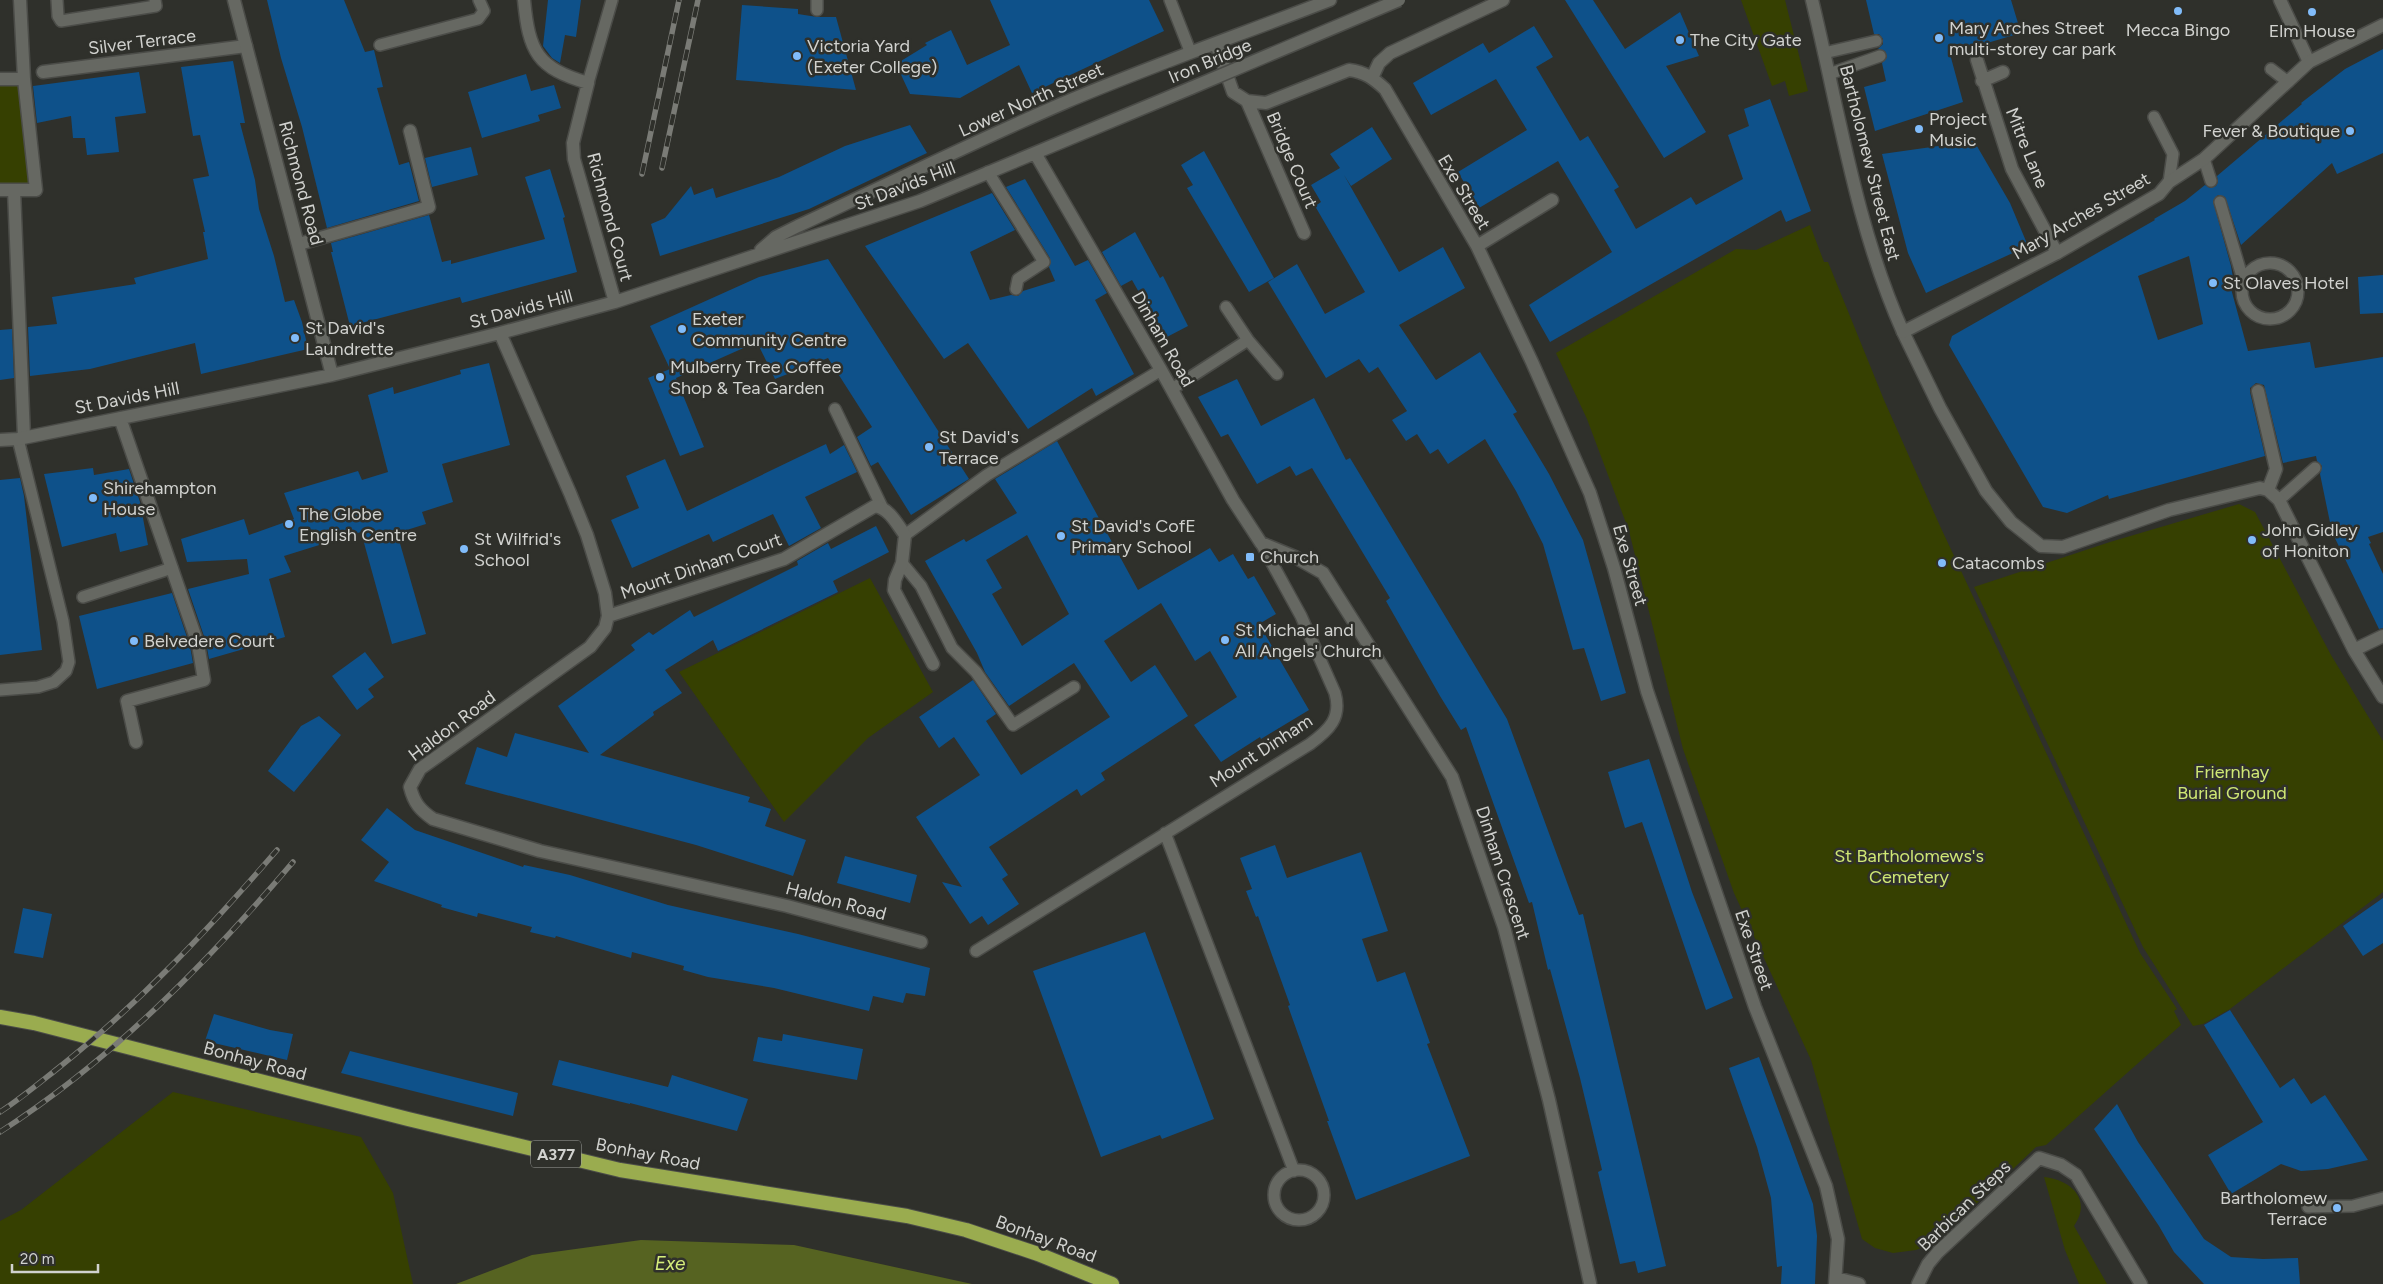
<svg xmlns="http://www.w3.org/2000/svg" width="2383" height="1284" font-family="Figtree,sans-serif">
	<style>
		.green { fill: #364001 }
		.water { fill: #566321 }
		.building { fill: #0e518a; fill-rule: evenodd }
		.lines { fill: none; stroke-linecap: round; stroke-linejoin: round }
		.service-casing { stroke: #4b4c48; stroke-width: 14 }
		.pedestrian-casing { stroke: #4b4c48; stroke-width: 15 }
		.minor-casing { stroke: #4b4c48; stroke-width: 15 }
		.tertiary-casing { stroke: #4b4c48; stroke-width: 15 }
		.trunk-casing { stroke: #4b4c48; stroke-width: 16 }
		.service { stroke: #666862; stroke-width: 11 }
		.pedestrian { stroke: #666862; stroke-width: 12 }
		.minor { stroke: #666862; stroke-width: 12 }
		.tertiary { stroke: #666862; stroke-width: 12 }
		.trunk { stroke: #9aac4f; stroke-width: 14 }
		.rail-casing { stroke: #7a7b76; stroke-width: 5.5 }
		.rail { stroke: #2f302b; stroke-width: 4; stroke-dasharray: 11; stroke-linecap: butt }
		.minor-bridge-casing { stroke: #4b4c48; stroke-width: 15; stroke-linecap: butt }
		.minor-bridge { stroke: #666862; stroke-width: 12 }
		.poi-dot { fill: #81bcfa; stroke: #2f302b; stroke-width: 2 }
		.labels { text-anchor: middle; stroke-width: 5; stroke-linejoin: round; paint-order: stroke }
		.shield { fill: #2f302b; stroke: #a0a19e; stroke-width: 1 }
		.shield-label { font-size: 16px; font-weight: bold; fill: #d1d2cf }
		.poi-label { font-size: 18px; fill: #d1d2cf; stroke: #2f302b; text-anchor: start }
		.street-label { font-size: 18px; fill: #d1d2cf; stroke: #2f302b }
		.park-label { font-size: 18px; fill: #cfe774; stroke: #2f302b }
		.water-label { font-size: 19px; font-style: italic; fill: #d6ee7b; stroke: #2f302b }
	</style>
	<rect width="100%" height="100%" fill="#2f302b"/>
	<path class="green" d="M1741,0H1785L1808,91L1789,96L1785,81L1772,86Z
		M23,81L33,187L0,186V82Z
		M1810,225L1824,262H1828L1884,400L1940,526L2140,953L2177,1009L2174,1011L2181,1025L2046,1145L2036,1147L1937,1241L1916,1250L1893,1253L1875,1248L1862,1239L1811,1060L1734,893L1683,749L1629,531L1587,419L1556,353L1736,249L1756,250Z
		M2239,504L2255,512L2331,655L2383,741V892L2230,1009L2203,1024L2193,1026L2143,947L1974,587L2110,542Z
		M870,578L933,692L868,738L784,822L679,672Z
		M173,1092L361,1137L393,1193L413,1284H0V1221L21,1210Z
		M2044,1177C2072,1180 2092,1200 2074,1226L2107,1284H2079L2065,1250Z"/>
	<path class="water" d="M641,1240L794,1245L972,1284H456L532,1255Z"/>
	<path class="building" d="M267,0H344L365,52L374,50L383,87L377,88L399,165L409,162L419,201L327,228L302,127L281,58Z
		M548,0H581L576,37L565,35L560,63L552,58L543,46Z
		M990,0H1149L1164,31L1032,93L1019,65L960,98L910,94L896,64L927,45L925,43L951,30L967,65L1010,45Z
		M1565,0H1593L1625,49L1680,12L1699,56L1666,66L1706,132L1664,158Z
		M1866,0H2011L2021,33L1950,54L1963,102L1875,131L1864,87L1886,81L1882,63L1887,57L1885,51L1878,49L1883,44V39L1879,34H1874Z
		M742,5L798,9V14L817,17H836L856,90L736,80Z
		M1534,26L1553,57L1536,67L1580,141L1588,136L1619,187L1614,190L1636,229L1691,197L1696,205L1743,179L1728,135L1749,126L1744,109L1770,99L1811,211L1786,222L1781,210L1550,342L1529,305L1612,252L1558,161L1479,208L1458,172L1527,130L1496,79L1431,115L1413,83L1483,43L1489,53Z
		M2383,49V153L2337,174L2332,163L2241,245L2225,197L2218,195L2213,201L2231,266L2234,284L2230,285L2248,351L2310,342L2315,368L2383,357V532L2368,537L2371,543L2369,544L2383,574V628L2379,629L2332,532L2320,474L2322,466L2317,461L2316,456L2283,463L2264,385L2256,383L2250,388V392L2265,456L2109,499L2108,495L2067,513L2043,507L1949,345L1952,336L2155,220L2154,219L2185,201L2205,185L2210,188L2216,186L2218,182L2217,176L2302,104L2301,103L2345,69ZM2189,256L2203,324L2158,340L2138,276Z
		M233,61L245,123H240L255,180L259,209L274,256L285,302L294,300L302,322L308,349L201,374L195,343L90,369L30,376L28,327L57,324L52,297L136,284L134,278L208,259L203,232H205L193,179L209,176L200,135L193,136L181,67Z
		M139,72L146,113L115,117L119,152L87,155L85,138H73L71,116L37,123L33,86Z
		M526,74L531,91L554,85L561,108L538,115L540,121L482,138L468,92Z
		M910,125L927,153L809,209L660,256L651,224L665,218L691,186L694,195L713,188L716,198L779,177L845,146Z
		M1372,127L1392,159L1351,186L1344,175L1399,272L1443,247L1465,288L1399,325L1436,380L1480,352L1517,412L1513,414L1549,474L1583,540L1626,693L1601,701L1584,648L1573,650L1543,544L1516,491L1485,439L1448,464L1438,449L1430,454L1417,434L1406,441L1392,420L1407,411L1378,367L1369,373L1359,359L1326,378L1268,282L1297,264L1325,314L1365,292L1315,206L1321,202L1311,185L1340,168L1330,154Z
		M1974,141L2010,203L2028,246L1926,293L1908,253L1882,154Z
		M471,147L478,175L432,187L425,158Z
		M1204,151L1274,278L1249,292L1187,188L1193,185L1181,165Z
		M550,169L565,217L563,218L577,272L462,303L460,297L350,326L331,252H333L331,243L429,215L442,262L451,260V264L545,239L525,177Z
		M1025,179L1075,266L1088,260L1107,293L1095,300L1134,374L1096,396L1092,388L1028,429L968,343L944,359L865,246L992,193L1015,230L970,252L990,300L1011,295L1018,296L1023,291L1055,281L1049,267L1050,258L1006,187Z
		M1135,232L1160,278L1163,276L1188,326L1165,338L1132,280L1121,286L1102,252Z
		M828,259L969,479L911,515L878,462L871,466L857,437L872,427L828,358L775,379L757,342L676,378L704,447L680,456L648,378L670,369L650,326L759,277Z
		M2383,275V313L2360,314L2358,277Z
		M12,329L14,378L0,380V330Z
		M489,363L510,445L442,464L453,502L422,512L426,524L397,533L426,634L392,644L361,532L284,556L291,572L269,579L285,637L209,659L206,642L188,589L249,574L247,559L187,562L181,539L244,519L249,535L294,519L284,493L358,471L362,480L388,472L368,395L393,387L394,394L461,374L460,370Z
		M1237,379L1261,426L1314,398L1346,460L1350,458L1507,719L1579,915L1583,914L1666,1266L1638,1273L1635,1261L1620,1264L1598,1172L1602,1170L1580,1078L1550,969L1548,970L1532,902L1529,903L1466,727L1461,730L1440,696L1386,601L1390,598L1312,468L1296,476L1290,466L1257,484L1228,434L1221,437L1198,397Z
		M1057,441L1138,590L1210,548L1219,562L1233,554L1248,579L1254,576L1276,614L1259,624L1309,710L1261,739L1260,737L1221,762L1194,725L1237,697L1210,651L1195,661L1161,603L1104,641L1131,682L1155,665L1188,716L1101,773L1105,780L1081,796L1077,789L989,847L1008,875L1002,879L1019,904L988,925L982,916L970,924L942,882L962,887L916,817L980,775L954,737L939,748L919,717L973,680L996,714L986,721L1021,775L1110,717L1074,663L1009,706L985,672L977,653L925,561L964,539L966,542L1017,513L995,479ZM1027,535L1069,614L1022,646L992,594L1002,588L986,560Z
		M826,444L830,454L844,445L857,472L805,497L821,528L789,546L773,514L713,542L709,534L632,568L611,520L639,508L626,476L665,459L687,511Z
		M93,468L94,475L129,469L140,502L148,545L120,552L116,533L62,547L44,474Z
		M20,478L24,496L42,650L0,655V480Z
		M876,526L889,552L833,581L838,592L718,651L713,640L665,670L682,693L653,712L654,715L600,755L750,797L748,802L771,809L765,826L806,840L793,876L696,845L465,784L477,747L507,757L515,733L589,753L558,706L635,650L631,645L649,632L653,635L690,610L694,617L798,565L797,561L828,543L831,549Z
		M172,593L190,646L193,663L97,689L79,616Z
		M365,652L384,677L368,689L374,697L357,710L332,676Z
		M319,716L341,735L294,792L268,771L301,726Z
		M1649,759L1692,892L1733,998L1706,1010L1642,822L1625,828L1608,772Z
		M387,808L415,830L523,867L524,865L570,875L668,905L798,934L930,968L925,996L906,993L903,1003L873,996L869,1011L774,988L708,977L683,970L684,966L632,952L631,958L556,936L555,938L530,932L532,927L478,913L477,917L441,907L442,905L374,881L389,862L361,840Z
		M1275,845L1287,878L1361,852L1388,931L1362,939L1377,982L1405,972L1430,1043L1427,1044L1470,1156L1356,1200L1327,1121H1329L1288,1006L1290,1005L1258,916L1256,917L1246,891L1252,889L1240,858Z
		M845,856L917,875L910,903L837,883Z
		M2383,898V943L2363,956L2343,926Z
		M23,908L52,914L43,958L14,953Z
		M1145,932L1214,1119L1162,1139L1160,1135L1101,1157L1033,971Z
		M2230,1010L2280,1088L2294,1078L2311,1104L2325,1095L2368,1160L2328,1169L2301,1171L2281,1164L2231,1194L2208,1155L2263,1122L2204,1025Z
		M214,1014L270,1030L293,1034L287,1060L205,1041Z
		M783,1034L863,1049L857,1080L753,1061L758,1037L782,1041Z
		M350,1051L518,1093L513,1116L341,1073Z
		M1759,1057L1813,1204L1817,1236L1815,1284H1781L1782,1266L1777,1267L1771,1198L1757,1147L1729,1068Z
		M559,1060L668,1087L672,1075L748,1099L737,1131L630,1103V1104L552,1085Z
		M2117,1104L2138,1142L2204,1239L2231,1257L2263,1259L2298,1258L2300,1284H2204L2174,1252L2159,1226L2094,1129Z"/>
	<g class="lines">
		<defs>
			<path id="service" d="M57,0L58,16L61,21L156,6L155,0
				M817,0V10
				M1170,0L1190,51
				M380,45L478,19L484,11L479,0
				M1824,53L1876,41
				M2271,69L2288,82
				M1829,74L1880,56
				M588,83L612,0
				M2154,117L2173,154L2169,182
				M2204,159L2211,181
				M988,172L1044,262L1018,279L1016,289
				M2220,202L2244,283
				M2242 291a28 28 0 1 1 56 0a28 28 0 1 1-56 0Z
				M1226,307L1248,340L1277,374
				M1172,389L1248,340
				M835,409L882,507
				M2279,500L2315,468
				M905,535L987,475L1161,370
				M902,563L921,586L952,648L976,672L1013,725L1074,687
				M83,597L172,568
				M0,690L38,687L54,682L66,671L69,662L63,621L18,439
				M1165,833L1294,1171
				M976,951L1310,744C1329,730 1342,718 1335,693L1301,616L1261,543
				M1274 1195a25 25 0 1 1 50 0a25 25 0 1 1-50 0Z
				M2308,1207L2353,1206L2383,1198"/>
			<path id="pedestrian" d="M20,0L24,79
				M43,72L246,46
				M0,79H24L36,190H14
				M0,190H14L24,437
				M299,244L429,207L410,131"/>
			<path id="minor" d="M234,0L332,375
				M524,0C529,52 537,68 588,83L573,143L574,159L615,302
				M2280,0L2309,62
				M1216,44L1233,92L1247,101L1266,103L1349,70C1365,72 1373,78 1385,89L1477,246L1532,362L1590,493L1614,568L1647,691L1755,1007L1826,1186L1838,1239L1835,1284
				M1977,60L2012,169L2057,253
				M1372,78L1379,63L1390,53L1503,0
				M1982,81L2003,72
				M1247,101L1304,233
				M1035,153L1161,370L1233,500L1261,543L1295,557L1323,573L1452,777L1504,927L1549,1100L1590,1283
				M1477,246L1552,200
				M761,250L776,237L798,226C887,185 975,141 1066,102C1153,65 1242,34 1330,0
				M1903,332L1940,408L1986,491L2011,522L2041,546L2063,547L2169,510L2260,488L2268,490L2279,500L2354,650L2383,697
				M500,333L570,493L587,535L605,593L608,616L605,628L590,647L420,769L410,787C414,803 420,810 433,819L540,851L787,906L921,942
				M2258,391L2276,469L2268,490
				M120,418L198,644L204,680L127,701L136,742
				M0,440L18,439L332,375L500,333L615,302L920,201L1191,88
				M608,616L784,559L875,506C889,508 897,524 905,535L902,563L895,580L894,590L933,664
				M2354,650L2383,636
				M1836,1278L1859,1284
				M1918,1284L1928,1264L1938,1252L2039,1158L2061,1165L2076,1175L2141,1284"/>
			<path id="tertiary" d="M1812,0C1839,111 1856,227 1903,332L2057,253L2159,194L2169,182L2204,159L2309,62L2383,25"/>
			<path id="trunk" d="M0,1017L34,1023L408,1119L620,1170L907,1216L966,1230L1038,1254L1112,1284"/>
		</defs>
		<use href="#service" class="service-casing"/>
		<use href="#pedestrian" class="pedestrian-casing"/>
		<use href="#minor" class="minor-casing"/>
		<use href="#tertiary" class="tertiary-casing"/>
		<use href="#trunk" class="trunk-casing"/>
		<use href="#service" class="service"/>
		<use href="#pedestrian" class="pedestrian"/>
		<use href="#minor" class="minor"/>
		<use href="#tertiary" class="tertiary"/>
		<use href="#trunk" class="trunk"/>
		<defs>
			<path id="rail" d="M662,168L698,0
				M642,174L679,0
				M0,1112C20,1099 38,1084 57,1069C139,1004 209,929 277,850
				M0,1132C113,1059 207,963 293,862"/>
		</defs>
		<use href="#rail" class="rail-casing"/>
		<use href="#rail" class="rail"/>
		<defs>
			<path id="minor-bridge" d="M1191,88L1399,0"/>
		</defs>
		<use href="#minor-bridge" class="minor-bridge-casing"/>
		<use href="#minor-bridge" class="minor-bridge"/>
	</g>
	<g class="poi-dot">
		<circle cx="2178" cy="11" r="5"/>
		<circle cx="2312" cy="12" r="5"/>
		<circle cx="1939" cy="38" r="5"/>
		<circle cx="1680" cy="40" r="5"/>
		<circle cx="797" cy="56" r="5"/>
		<circle cx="1919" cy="129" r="5"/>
		<circle cx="2350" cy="131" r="5"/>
		<circle cx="2213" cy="283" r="5"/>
		<circle cx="682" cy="329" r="5"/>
		<circle cx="295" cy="338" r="5"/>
		<circle cx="660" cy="377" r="5"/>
		<circle cx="929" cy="447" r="5"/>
		<circle cx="93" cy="498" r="5"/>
		<circle cx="289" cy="524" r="5"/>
		<circle cx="1061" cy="536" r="5"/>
		<circle cx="2252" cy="540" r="5"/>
		<circle cx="464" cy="549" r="5"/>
		<rect x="1245" y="552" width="10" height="10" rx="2.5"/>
		<circle cx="1942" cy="563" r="5"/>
		<circle cx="1225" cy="640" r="5"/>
		<circle cx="134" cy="641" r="5"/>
		<circle cx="2337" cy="1208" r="5"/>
	</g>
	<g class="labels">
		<rect class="shield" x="531" y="1140.5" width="50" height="27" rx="4"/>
		<g class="shield-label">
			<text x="556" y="1160">A377</text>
		</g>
		<g class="poi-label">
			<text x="1949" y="34">Mary Arches Street<tspan x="1949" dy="21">multi-storey car park</tspan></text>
			<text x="2178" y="36" text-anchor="middle">Mecca Bingo</text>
			<text x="2312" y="37" text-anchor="middle">Elm House</text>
			<text x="1690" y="46">The City Gate</text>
			<text x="807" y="52">Victoria Yard<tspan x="807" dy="21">(Exeter College)</tspan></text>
			<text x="1929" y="125">Project<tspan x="1929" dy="21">Music</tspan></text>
			<text x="2340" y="137" text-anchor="end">Fever &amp; Boutique</text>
			<text x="2223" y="289">St Olaves Hotel</text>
			<text x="692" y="325">Exeter<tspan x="692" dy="21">Community Centre</tspan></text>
			<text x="305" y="334">St David's<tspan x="305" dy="21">Laundrette</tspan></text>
			<text x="670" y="373">Mulberry Tree Coffee<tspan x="670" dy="21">Shop &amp; Tea Garden</tspan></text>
			<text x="939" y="443">St David's<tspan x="939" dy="21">Terrace</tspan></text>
			<text x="103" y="494">Shirehampton<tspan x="103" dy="21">House</tspan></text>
			<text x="299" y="520">The Globe<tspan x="299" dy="21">English Centre</tspan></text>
			<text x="1071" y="532">St David's CofE<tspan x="1071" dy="21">Primary School</tspan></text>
			<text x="2262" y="536">John Gidley<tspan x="2262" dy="21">of Honiton</tspan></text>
			<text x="474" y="545">St Wilfrid's<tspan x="474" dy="21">School</tspan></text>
			<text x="1260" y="563">Church</text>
			<text x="1952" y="569">Catacombs</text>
			<text x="1235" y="636">St Michael and<tspan x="1235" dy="21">All Angels' Church</tspan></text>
			<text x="144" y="647">Belvedere Court</text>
			<text x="2327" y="1204" text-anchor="end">Bartholomew<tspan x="2327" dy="21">Terrace</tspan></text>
		</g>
		<g class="street-label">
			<text transform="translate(142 42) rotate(-7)" y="6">Silver Terrace</text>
			<text transform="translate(1210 61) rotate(-23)" y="6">Iron Bridge</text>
			<text transform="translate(1031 100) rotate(-24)" y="6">Lower North Street</text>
			<text transform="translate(2027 148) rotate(68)" y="6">Mitre Lane</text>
			<text transform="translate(1292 160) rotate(67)" y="6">Bridge Court</text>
			<text transform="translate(1870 163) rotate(76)" y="6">Bartholomew Street East</text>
			<text transform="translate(301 183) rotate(75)" y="6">Richmond Road</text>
			<text transform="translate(905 186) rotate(-21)" y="6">St Davids Hill</text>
			<text transform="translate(1464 192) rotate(59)" y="6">Exe Street</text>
			<text transform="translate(2081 216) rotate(-30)" y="6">Mary Arches Street</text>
			<text transform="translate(610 217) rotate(75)" y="6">Richmond Court</text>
			<text transform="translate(521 309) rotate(-15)" y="6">St Davids Hill</text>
			<text transform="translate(1163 339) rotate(60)" y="6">Dinham Road</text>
			<text transform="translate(127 398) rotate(-11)" y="6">St Davids Hill</text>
			<text transform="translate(1630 565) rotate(74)" y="6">Exe Street</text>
			<text transform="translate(701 566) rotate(-19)" y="6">Mount Dinham Court</text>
			<text transform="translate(452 726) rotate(-37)" y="6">Haldon Road</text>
			<text transform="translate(1261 751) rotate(-33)" y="6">Mount Dinham</text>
			<text transform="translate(1503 873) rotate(72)" y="6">Dinham Crescent</text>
			<text transform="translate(836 901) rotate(15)" y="6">Haldon Road</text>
			<text transform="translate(1754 950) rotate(71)" y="6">Exe Street</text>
			<text transform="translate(255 1061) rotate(15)" y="6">Bonhay Road</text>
			<text transform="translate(648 1154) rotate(11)" y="6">Bonhay Road</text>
			<text transform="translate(1964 1206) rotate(-44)" y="6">Barbican Steps</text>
			<text transform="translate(1046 1239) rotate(20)" y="6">Bonhay Road</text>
		</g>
		<g class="park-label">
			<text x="2232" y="778">Friernhay<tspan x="2232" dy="21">Burial Ground</tspan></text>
			<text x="1909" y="862">St Bartholomews's<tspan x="1909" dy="21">Cemetery</tspan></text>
		</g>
		<g class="water-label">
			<text x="670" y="1270">Exe</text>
		</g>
	</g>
	<path d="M12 1264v8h86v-8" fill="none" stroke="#d1d2cf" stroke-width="2.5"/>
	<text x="20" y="1264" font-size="15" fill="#d1d2cf" stroke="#2f302b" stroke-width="4" paint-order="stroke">20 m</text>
</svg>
